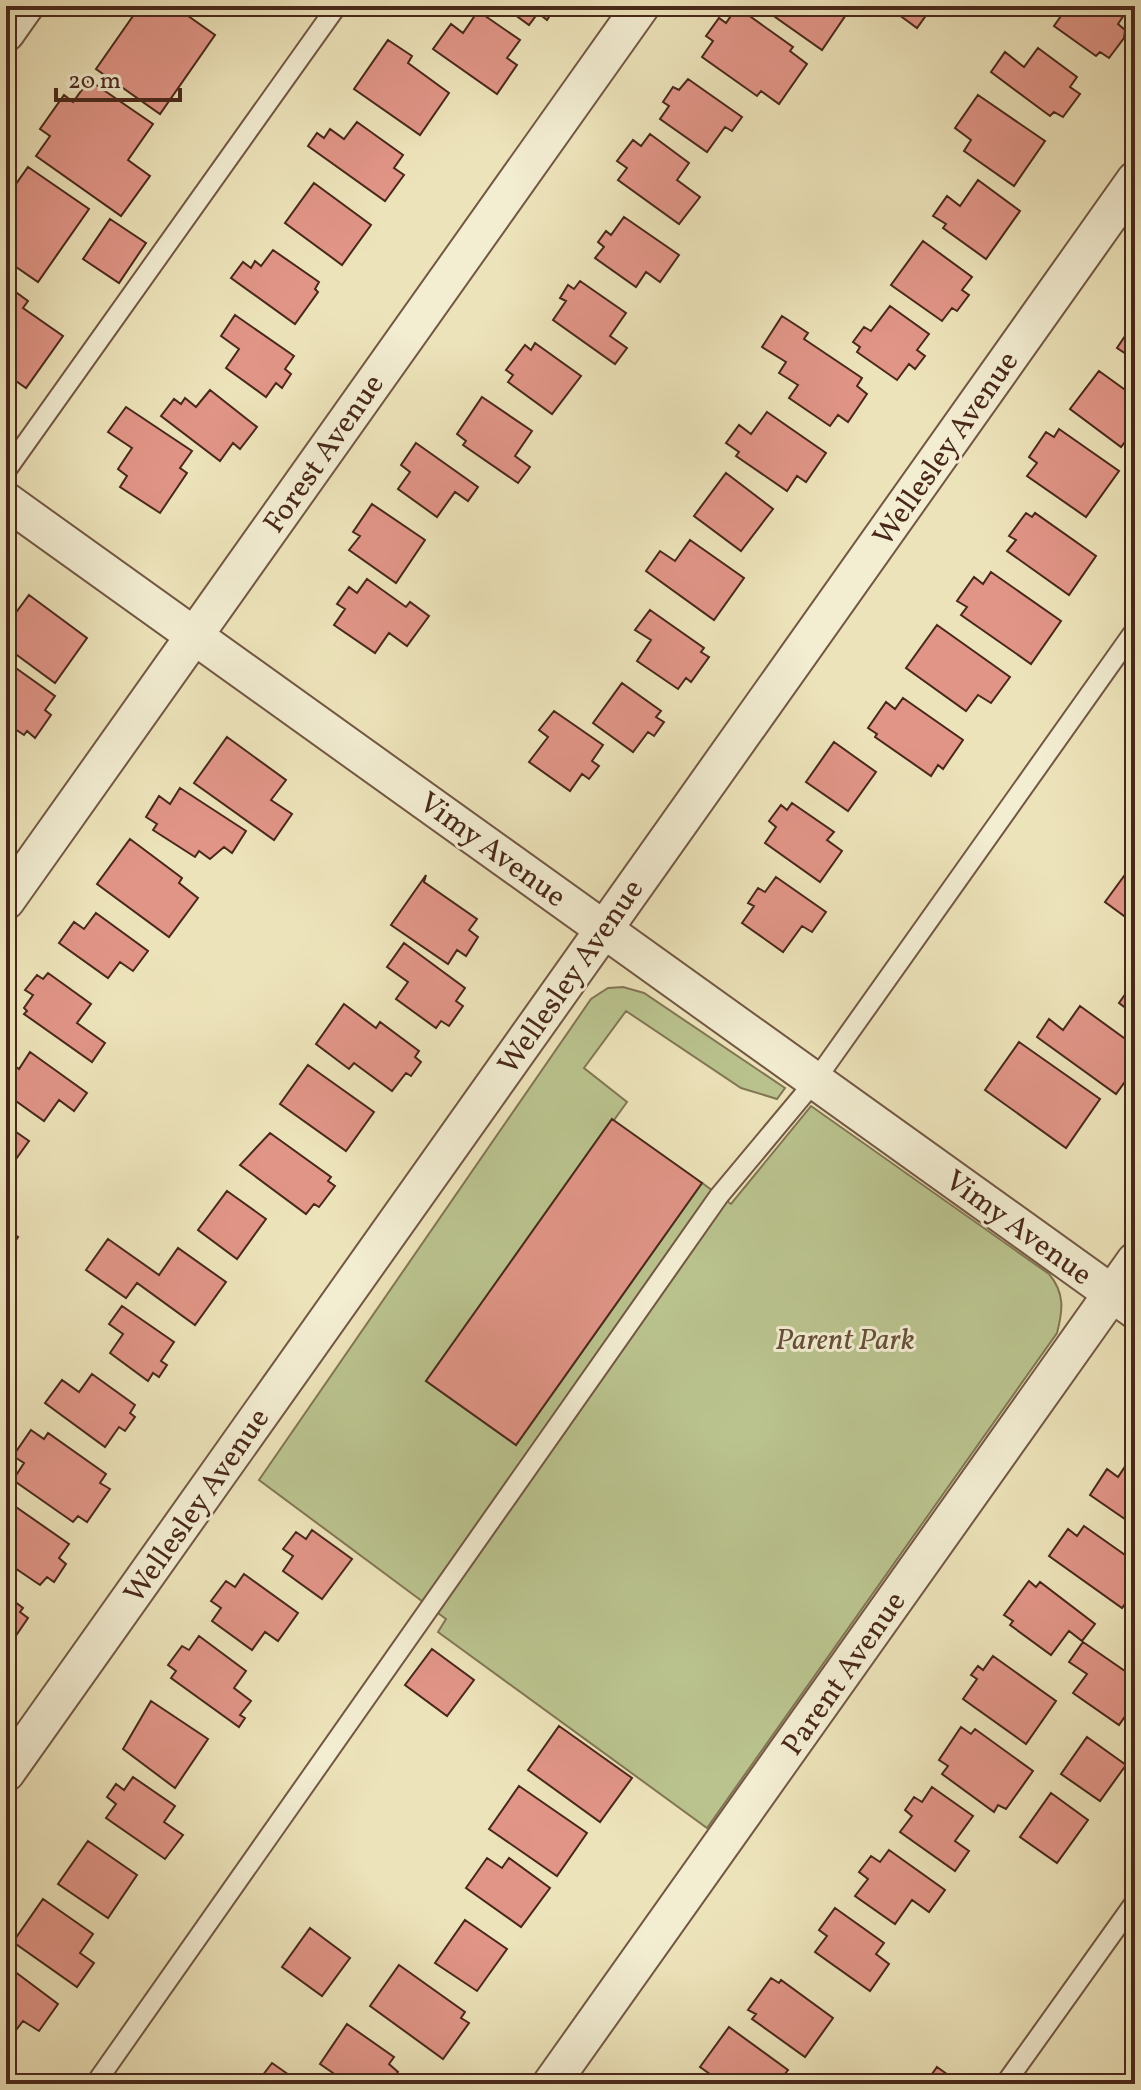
<svg xmlns="http://www.w3.org/2000/svg" width="1141" height="2090" font-family="Vollkorn,serif">
	<style>
		.green { fill: #bac38e; stroke: #827654; stroke-width: 2 }
		.building { fill: #e19587; stroke: #49281b; stroke-width: 2 }
		.lines { fill: none; stroke-linecap: round; stroke-linejoin: round }
		.service-casing { stroke: #725743; stroke-width: 22 }
		.minor-casing { stroke: #725743; stroke-width: 40 }
		.service { stroke: #f3edd2; stroke-width: 18 }
		.minor { stroke: #f3edd2; stroke-width: 36 }
		.labels { text-anchor: middle; stroke-width: 6; stroke-linejoin: round; paint-order: stroke }
		.street-label { font-size: 30px; fill: #49281b; stroke: #f3edd2 }
		.park-label { font-size: 30px; font-style: italic; fill: #654f38; stroke: #f3edd2 }
	</style>
	<rect width="100%" height="100%" fill="#ede3ba"/>
	<filter id="stains"><feTurbulence type="fractalNoise" baseFrequency=".0025" numOctaves="4"/><feColorMatrix values="0 0 0 0 .2 0 0 0 0 .09 0 0 0 0 .02 0 0 0 .5 -.17"/></filter>
	<radialGradient id="worn" r=".72"><stop offset=".6" stop-color="#630" stop-opacity="0"/><stop offset="1" stop-color="#630" stop-opacity=".3"/></radialGradient>
	<path class="green" d="M623,987L644,993L785,1088L777,1099L741,1088L626,1011L584,1068L627,1102L426,1381L516,1445L702,1183L731,1204L811,1106L1049,1274C1065,1293 1063,1310 1057,1333L707,1828L438,1632L446,1619L259,1480L591,999L608,988Z"/>
	<path class="building" d="M140,6H174L215,35L160,114L96,69Z
		M503,6H556L547,20L538,13L529,25Z
		M772,6H852L822,50L768,12Z
		M887,6H914L927,14L917,28Z
		M1068,6H1112L1124,15L1118,24L1125,30L1124,38L1109,58L1100,52L1096,56L1054,26Z
		M737,7L793,47L790,51L807,64L779,104L761,91L757,96L702,57L713,41L706,36L719,18L726,23Z
		M478,11L520,40L507,58L517,65L497,94L433,49L451,24L463,33Z
		M388,40L412,56L408,63L449,93L420,135L354,89Z
		M1038,48L1077,77L1070,87L1080,94L1063,117L1054,112L1050,116L991,72L1005,52L1024,67Z
		M688,79L742,117L732,131L725,127L707,152L660,119L669,106L663,102L673,87L679,90Z
		M89,80L153,124L128,160L150,176L121,216L36,156L50,136L40,129L64,95L73,102Z
		M978,95L1045,141L1014,186L964,151L971,140L955,128Z
		M357,122L403,155L394,168L404,175L385,201L308,146L317,133L324,138L330,129L344,139Z
		M650,134L689,163L677,180L700,197L679,224L618,180L627,168L617,161L633,140L641,146Z
		M28,167L89,209L38,282L6,260V198Z
		M978,180L1020,211L986,259L943,228L946,224L933,216L947,196L960,206Z
		M314,183L371,225L342,265L285,223Z
		M624,217L679,255L660,282L646,272L636,287L595,258L604,247L598,242L606,231L611,235Z
		M110,219L146,243L119,283L83,259Z
		M923,241L972,277L962,290L969,295L957,311L952,308L942,321L891,285Z
		M273,250L319,282L315,289L318,292L295,324L231,278L243,262L251,268L255,261L261,266Z
		M580,281L626,313L610,336L627,348L615,364L553,320L566,301L560,298L568,285L574,289Z
		M6,285L28,301L23,308L63,336L26,388L6,374Z
		M890,306L929,334L917,350L925,356L915,369L909,364L897,380L857,352L860,347L853,342L864,327L871,331Z
		M235,315L294,356L285,369L291,374L282,388L276,383L266,397L226,368L239,349L221,336Z
		M782,316L808,333L804,339L862,378L857,386L867,394L848,422L838,415L830,426L789,398L798,385L779,373L786,362L762,347Z
		M1135,321V360L1117,348Z
		M535,343L581,376L552,414L508,382L513,375L506,370L525,345L531,350Z
		M1099,371L1135,397V429L1121,447L1070,409Z
		M210,390L257,427L240,449L233,443L220,461L161,416L174,399L181,404L185,398L196,407Z
		M482,397L532,431L515,456L530,467L518,483L463,445L466,441L457,434Z
		M126,407L192,451L180,468L187,473L160,513L120,487L127,476L118,469L132,448L108,432Z
		M767,412L826,453L806,482L797,476L787,491L736,456L739,452L726,443L739,425L751,434Z
		M1059,429L1119,471L1086,517L1027,476L1037,463L1029,457L1046,432L1054,437Z
		M416,443L478,487L468,501L455,492L437,517L398,489L410,472L401,465Z
		M726,473L773,509L741,551L694,516Z
		M372,504L425,540L396,583L349,550L360,536L353,532Z
		M1026,513L1032,517L1035,513L1096,556L1069,595L1007,551L1016,540L1009,536Z
		M690,540L744,578L714,620L646,571L660,551L675,561Z
		M991,572L1061,621L1031,664L961,615L967,607L957,601L974,577L983,584Z
		M367,579L406,607L410,602L429,616L407,646L389,633L375,653L334,625L345,609L337,604L349,587L357,593Z
		M29,595L87,638L55,683L6,647V626Z
		M650,610L704,648L701,652L709,657L691,682L686,678L678,689L637,661L651,640L635,630Z
		M937,625L1010,677L991,703L978,695L966,711L906,668Z
		M6,661L55,696L45,710L51,715L35,738L27,731L24,735L6,723Z
		M622,683L661,711L656,717L664,722L654,736L648,732L633,752L593,723Z
		M903,698L963,740L943,769L938,765L931,776L875,737L877,734L868,728L886,702L895,709Z
		M554,711L603,745L592,761L599,766L589,779L582,774L570,791L529,762L548,737L539,730Z
		M227,737L286,780L271,800L292,814L274,840L194,783Z
		M834,742L876,772L848,811L806,782Z
		M180,788L246,831L232,853L224,847L210,859L199,851L195,857L153,830L157,824L146,817L159,796L170,804Z
		M792,803L834,832L827,840L842,851L820,882L765,843L776,827L769,821L781,805L787,810Z
		M130,839L182,878L179,883L198,898L169,937L97,884Z
		M1135,861V924L1105,902Z
		M426,875L424,882L477,919L469,930L478,937L466,956L457,950L448,964L391,925Z
		M776,877L826,912L812,932L802,926L783,952L742,923L754,906L748,903L758,888L765,892Z
		M96,913L148,951L133,971L120,962L108,978L59,943L74,922L84,929Z
		M404,943L465,988L456,1001L463,1006L449,1026L441,1021L436,1028L396,999L408,982L387,967Z
		M1135,964V1015L1119,1003L1133,983L1125,977Z
		M48,973L91,1004L77,1023L105,1043L92,1062L24,1014L27,1011L24,1008L33,995L25,990L37,975L43,979Z
		M344,1004L376,1028L380,1022L419,1051L415,1057L421,1062L411,1076L406,1073L392,1091L354,1063L349,1069L316,1044Z
		M1080,1006L1135,1046V1085L1127,1079L1116,1094L1037,1037L1049,1019L1063,1030Z
		M1019,1042L1100,1099L1066,1148L985,1090Z
		M30,1052L87,1093L74,1111L59,1100L44,1121L6,1094V1060L19,1069Z
		M308,1065L374,1112L346,1151L280,1104Z
		M612,1119L702,1183L516,1445L426,1381Z
		M6,1125L29,1141L6,1173L11,1176L6,1184Z
		M270,1133L331,1177L328,1181L335,1186L319,1207L314,1204L306,1214L240,1165Z
		M227,1191L266,1219L237,1259L198,1230Z
		M6,1229L18,1237L6,1255Z
		M108,1239L159,1275L178,1248L226,1282L195,1325L137,1283L126,1298L86,1270Z
		M122,1306L174,1342L161,1361L167,1365L159,1377L153,1373L148,1381L110,1353L123,1334L109,1324Z
		M92,1374L135,1405L130,1413L135,1417L125,1431L119,1427L105,1447L45,1403L62,1380L79,1392Z
		M31,1430L44,1439L48,1433L106,1474L100,1483L110,1489L87,1522L78,1516L73,1522L13,1480L24,1463L13,1456Z
		M1128,1462L1135,1467V1526L1090,1495L1107,1469L1118,1477Z
		M6,1500L69,1544L59,1558L66,1564L54,1582L47,1577L40,1585L6,1562Z
		M1084,1526L1135,1562V1590L1122,1608L1049,1556L1068,1529L1077,1536Z
		M312,1530L352,1559L322,1599L283,1571L293,1556L283,1549L296,1532L306,1539Z
		M244,1574L298,1613L278,1641L265,1632L252,1650L212,1621L221,1608L211,1601L226,1581L235,1587Z
		M1029,1581L1036,1587L1040,1582L1095,1624L1082,1641L1069,1631L1051,1655L1010,1625L1013,1621L1004,1615Z
		M6,1595L23,1608L20,1612L28,1618L9,1646L6,1643Z
		M199,1636L246,1671L234,1688L251,1701L240,1715L245,1718L239,1727L171,1678L176,1671L168,1665L182,1646L189,1650Z
		M1083,1642L1135,1678V1702L1119,1725L1073,1693L1087,1674L1069,1662Z
		M432,1649L474,1680L447,1716L405,1685Z
		M993,1656L1056,1701L1026,1744L963,1699L977,1679L971,1675L978,1666L983,1670Z
		M151,1701L208,1739L175,1788L123,1749Z
		M559,1726L632,1778L600,1822L528,1770Z
		M961,1727L971,1734L975,1729L1033,1771L1006,1809L998,1805L994,1812L942,1774L948,1766L939,1760Z
		M1087,1737L1126,1765L1100,1801L1061,1774Z
		M133,1777L175,1806L164,1822L183,1835L165,1859L106,1818L116,1804L107,1797L116,1784L124,1790Z
		M519,1786L587,1833L557,1876L489,1829Z
		M932,1787L973,1816L955,1841L969,1851L955,1871L900,1832L912,1816L905,1810L914,1797L922,1802Z
		M1051,1793L1088,1820L1057,1863L1020,1837Z
		M88,1841L137,1875L108,1918L58,1884Z
		M889,1850L945,1890L929,1912L912,1900L895,1924L855,1896L868,1879L859,1872L871,1856L880,1862Z
		M487,1858L502,1868L509,1858L550,1888L521,1927L466,1888Z
		M43,1899L93,1934L80,1953L94,1963L77,1987L13,1942Z
		M835,1908L884,1943L876,1954L889,1964L870,1991L815,1952L827,1936L819,1930Z
		M465,1920L507,1949L477,1991L435,1963Z
		M310,1928L350,1958L322,1996L282,1967Z
		M6,1965L58,2004L39,2031L23,2021L13,2034L6,2029Z
		M399,1965L465,2012L461,2018L469,2023L443,2059L370,2006Z
		M771,1978L779,1983L781,1980L833,2018L805,2057L752,2019L756,2014L748,2010Z
		M347,2024L394,2057L389,2064L398,2072L390,2084H349L320,2064Z
		M729,2027L788,2070L777,2084H765L754,2077L749,2084H724L700,2067Z
		M272,2063L302,2084H256Z
		M937,2067L961,2084H925Z"/>
	<g class="lines">
		<defs>
			<path id="service" d="M6,471L337,6
				M95,2084L719,1196L815,1081L1135,630
				M1005,2084L1135,1902"/>
			<path id="minor" d="M6,33L25,6
				M6,501L1135,1310
				M6,901L641,6
				M6,1773L1135,180
				M551,2084L1135,1261"/>
		</defs>
		<use href="#service" class="service-casing"/>
		<use href="#minor" class="minor-casing"/>
		<use href="#service" class="service"/>
		<use href="#minor" class="minor"/>
	</g>
	<g class="labels">
		<g class="street-label">
			<text transform="translate(945 448) rotate(-55)" y="10">Wellesley Avenue</text>
			<text transform="translate(323 453) rotate(-55)" y="10">Forest Avenue</text>
			<text transform="translate(493 849) rotate(36)" y="10">Vimy Avenue</text>
			<text transform="translate(570 976) rotate(-55)" y="10">Wellesley Avenue</text>
			<text transform="translate(1019 1227) rotate(36)" y="10">Vimy Avenue</text>
			<text transform="translate(196 1505) rotate(-55)" y="10">Wellesley Avenue</text>
			<text transform="translate(843 1673) rotate(-55)" y="10">Parent Avenue</text>
		</g>
		<g class="park-label">
			<text x="845" y="1349">Parent Park</text>
		</g>
	</g>
	<rect width="1141" height="2090" fill="none" stroke="#ede3ba" stroke-width="32"/>
	<rect x="8" y="8" width="1125" height="2074" fill="none" stroke="#49281b" stroke-width="4"/>
	<rect x="16" y="16" width="1109" height="2058" fill="none" stroke="#49281b" stroke-width="2"/>
	<path d="M56 88v12h124v-12" fill="none" stroke="#49281b" stroke-width="4"/>
	<text x="68" y="88" font-size="24" fill="#49281b" stroke="#f3edd2" stroke-width="6" paint-order="stroke">20 m</text>
	<rect width="100%" height="100%" filter="url(#stains)"/>
	<rect width="100%" height="100%" fill="url(#worn)"/>
</svg>
